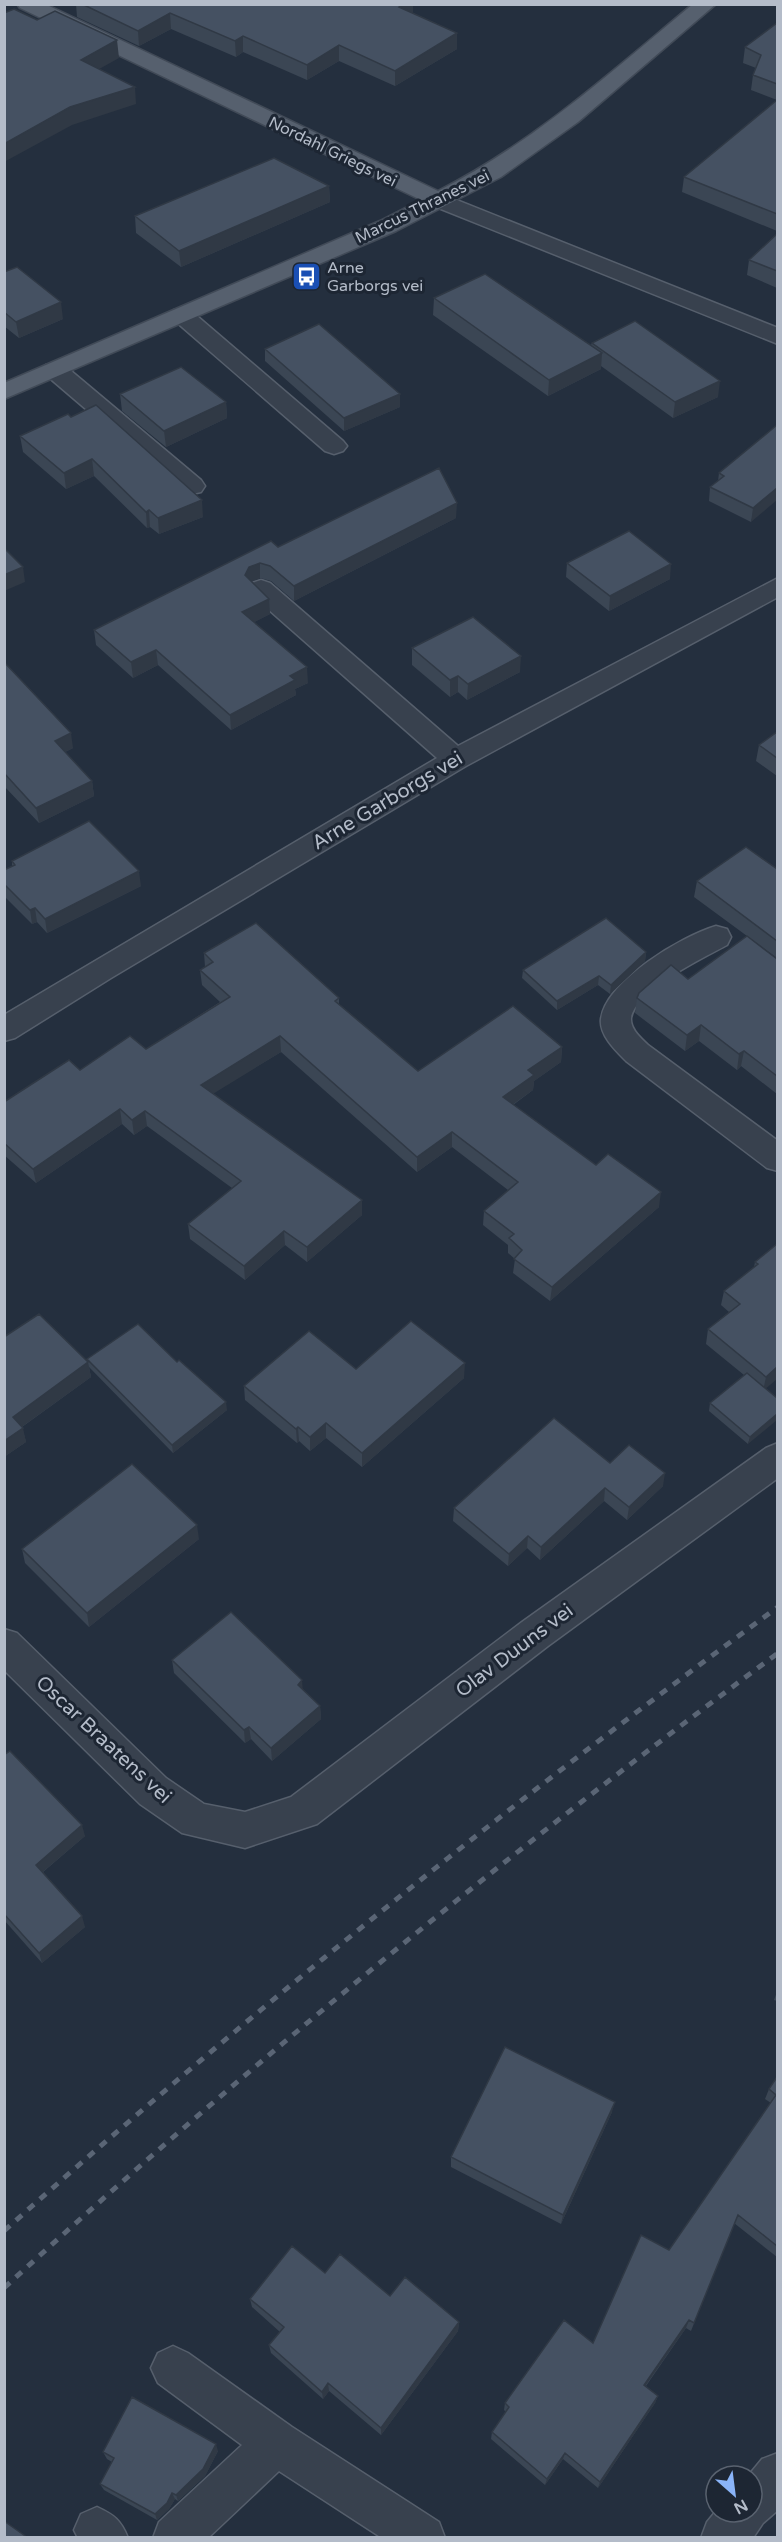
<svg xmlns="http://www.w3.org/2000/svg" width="782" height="2542" font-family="'Varela Round',sans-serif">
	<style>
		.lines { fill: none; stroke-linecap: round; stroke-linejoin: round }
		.minor-casing { stroke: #565f6c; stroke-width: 3 }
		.major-casing { stroke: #414a57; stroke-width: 3 }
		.minor { fill: #38414e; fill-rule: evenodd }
		.major { fill: #56606e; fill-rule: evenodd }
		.rail { stroke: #5a6575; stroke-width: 5; stroke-dasharray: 8 8; stroke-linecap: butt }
		.wall { fill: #3b4654 }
		.shaded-wall { fill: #303945 }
		.building { fill: #455162; stroke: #303945; stroke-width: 1.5 }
		.labels { text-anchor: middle; stroke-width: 6; stroke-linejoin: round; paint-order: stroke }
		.far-street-label { font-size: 16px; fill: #b4bcc9; stroke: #1d2633 }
		.far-poi-label { font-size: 16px; fill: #b4bcc9; stroke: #1d2633; text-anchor: start }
		.street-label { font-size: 20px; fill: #b4bcc9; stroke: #1d2633 }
	</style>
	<rect width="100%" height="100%" fill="#242f3e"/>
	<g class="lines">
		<defs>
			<path id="minor" d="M439,193L778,328V344L431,205L428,200L431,195Z
				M182,308L190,310L343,441L347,446L343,451L334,454L325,451L174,320L170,315L174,310Z
				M55,363L64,365L201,480L205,486L201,492L192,494L183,492L46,375L43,370L46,365Z
				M778,578V597L466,766L111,978L15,1038L4,1041V1015L437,758L252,595L248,589L252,583L261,580L270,583L458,746Z
				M716,926L727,929L731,937L727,945C703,958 636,990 631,1018C630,1029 641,1038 648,1045L778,1141V1171L767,1168L626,1061C616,1051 599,1035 601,1019C606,981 682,936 716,926Z
				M778,1443V1478L548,1646L317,1824L245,1848L182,1833L140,1804L4,1670V1629L17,1633L166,1778L204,1804L245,1812L291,1797L522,1622L766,1448Z
				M173,2346L188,2353L292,2427L439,2522L445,2538H382L279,2471L208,2538H153L159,2522L242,2445L158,2383L151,2368L158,2353Z
				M778,2453V2510L763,2523L753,2538H701L707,2522L716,2511L752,2512V2476H748L762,2459Z
				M97,2507C114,2515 121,2520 128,2538H78L74,2530L81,2514Z"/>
			<path id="major" d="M17,4H45L438,191C533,143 611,72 693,4H716L578,122L501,177L396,231L4,399V383L380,221L421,200L20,8Z"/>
		</defs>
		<use href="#minor" class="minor-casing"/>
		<use href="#major" class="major-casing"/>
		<use href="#minor" class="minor"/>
		<use href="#major" class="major"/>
		<path class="rail" d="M4,2231C252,2010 510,1803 778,1607
			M4,2288C251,2062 509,1852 778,1653"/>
	</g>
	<path class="wall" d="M76,4H413V13L457,33V49L395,86L339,61L307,80L243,52L236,57L171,29L139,46L77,17Z
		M777,23V231L682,192L684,177L777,100L751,90L753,75L756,68L743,63L745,47Z
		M329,186L330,202L181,267L136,233L135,216Z
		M777,234V288L747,275L749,260Z
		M4,272L63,319L19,338L4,326Z
		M434,298L591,345L592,343L718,397L673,418L601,366V369L548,396L433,315Z
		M265,349L400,407L344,431L265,361Z
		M120,394L226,402L227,418L166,447L122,411Z
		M68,414L203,517L159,534L150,527L147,528L94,476L66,489L23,452L20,436Z
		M777,425L751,522L709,501L710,487L718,481L719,473Z
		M456,518L294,601L271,581L260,578L252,581L269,599L270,614L254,622L308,683L295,689L296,695L231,730L158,665L133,678L96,645L94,630L278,547Z
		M567,563L670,579L609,611L566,577Z
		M412,648L520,672L467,700L458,692L450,697L412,665Z
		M4,662L73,748L65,752L92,781L94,796L39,823L4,786Z
		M777,732V776L756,761L759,745Z
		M12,861L141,886L47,933L37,922L32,924L4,896V870L12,866Z
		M777,869V958L694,897L697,881Z
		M646,952L645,961L610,994L598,985L557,1010L522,978L523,970Z
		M204,953L339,998V1004L418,1071L562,1047L561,1062L534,1081L533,1090L513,1105L596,1165L659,1207L550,1301L513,1273L515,1259L508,1253V1245L483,1225L484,1211L508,1190L452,1147L417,1172L281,1052L213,1093L362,1215L307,1262L285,1245L245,1280L190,1239L188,1224L232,1188L147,1126L134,1135L122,1124L36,1183L4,1155V1102L80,1070L146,1049L220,1002L202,985L200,970L205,967Z
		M777,959V1094L741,1066L737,1070L699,1041L685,1051L635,1013L637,998L688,979Z
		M777,1244L766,1389L748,1444L709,1411L710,1403L744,1375L706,1344L708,1329L729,1312L721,1305L724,1291L754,1267L755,1262Z
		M4,1337L88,1362L87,1359L177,1362L227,1410L173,1453L89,1367L91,1377L22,1427L26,1442L4,1457Z
		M356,1369L464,1378L362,1467L326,1438L310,1451L299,1441L297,1443L245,1400L244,1386Z
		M610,1463L663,1486L627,1520L604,1501L540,1560L527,1548L508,1566L453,1521L454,1508Z
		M199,1539L89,1627L25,1563L22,1549Z
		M172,1660L303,1690L320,1706L321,1719L272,1761L251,1739L245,1743L174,1673Z
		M4,1755L85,1836L43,1872L85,1927L42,1963L4,1920Z
		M777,1992V2001L774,2000Z
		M777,2077V2257L734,2223L691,2331L686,2328L646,2386L658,2396L655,2403L598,2488L563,2459L545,2485L491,2439L492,2432L506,2412L504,2410L505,2403L593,2343L669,2250L771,2103L765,2099L769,2089Z
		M612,2112L561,2224L451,2167V2157Z
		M325,2273L390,2296L459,2322L458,2331L381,2435L329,2391L323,2399L271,2353L269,2345L280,2332L252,2307L250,2299Z
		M218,2451L205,2476L178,2501L175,2499L169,2509L157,2520L104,2490L100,2484L112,2462L107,2459L103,2452Z"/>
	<path class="shaded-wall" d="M400,4H413V13L399,22Z
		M170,13L171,29L139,46L138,31Z
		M457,33V49L395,86V71Z
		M243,36V52L236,57L235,41Z
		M117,40L119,58L83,78L81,60Z
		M339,45V61L307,80V65Z
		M135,87L136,104L72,125L4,162V144L70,107Z
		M329,186L330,202L181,267L179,251Z
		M61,302L63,319L19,338L16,322Z
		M602,353L601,369L548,396L549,380Z
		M720,381L718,397L673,418L675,402Z
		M400,394V407L344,431V418Z
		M226,402L227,418L166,447L164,431Z
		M92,459L94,476L66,489L64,473Z
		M777,488V500L751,522L753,508Z
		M202,500L203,517L159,534L158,518Z
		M457,503L456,518L294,601V586Z
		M149,510L150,527L147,528L146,512Z
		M260,563V578L250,582L245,575L249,567Z
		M671,564L670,579L609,611L610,596Z
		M23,567L25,582L4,591V575Z
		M269,599L270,614L243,628L242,612Z
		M156,650L158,665L133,678L131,662Z
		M521,656L520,672L467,700L468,684Z
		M307,667L308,683L295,689L296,695L231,730L230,715L290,676Z
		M458,676V692L450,697V680Z
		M71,733L73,748L57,756L55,741Z
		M92,781L94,796L39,823L36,808Z
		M139,871L141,886L47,933L45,919Z
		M35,908L37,922L32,924L30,910Z
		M646,952L645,961L610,994L611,985Z
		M599,976L598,985L557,1010V1001Z
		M701,1025L699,1041L685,1051L687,1035Z
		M280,1036L281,1052L203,1100L201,1085Z
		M562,1047L561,1062L534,1081L533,1090L502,1112L503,1097L528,1070Z
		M744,1051L741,1066L737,1070L739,1054Z
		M120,1109L122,1124L36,1183L33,1169Z
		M145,1111L147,1126L134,1135L132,1120Z
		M452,1132V1147L417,1172V1157Z
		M661,1192L659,1207L550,1301L552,1287Z
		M362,1200V1215L307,1262V1247Z
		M284,1231L285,1245L245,1280L244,1266Z
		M88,1362L91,1377L16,1431L13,1417Z
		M465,1363L464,1378L362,1467V1453Z
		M777,1367V1379L763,1391L766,1377Z
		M226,1402L227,1410L173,1453L172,1445Z
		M777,1414V1420L748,1444L750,1437Z
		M326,1423V1438L310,1451V1437Z
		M298,1427L299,1441L297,1443L296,1429Z
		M23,1428L26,1442L4,1457V1441Z
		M665,1473L663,1486L627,1520L629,1507Z
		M605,1488L604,1501L540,1560L541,1547Z
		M197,1525L199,1539L89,1627L87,1613Z
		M528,1536L527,1548L508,1566L509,1554Z
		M302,1680L303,1693L298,1685Z
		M320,1706L321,1719L272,1761L271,1748Z
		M249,1727L251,1739L245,1743L244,1730Z
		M82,1825L85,1836L39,1875L36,1865Z
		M82,1916L85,1927L42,1963L39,1953Z
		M615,2102L612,2112L561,2224L563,2215Z
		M689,2320L686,2328L641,2392L644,2385Z
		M459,2322L458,2331L381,2435V2428Z
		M328,2383L329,2391L323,2399L322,2392Z
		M658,2396L655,2403L598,2488L600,2482Z
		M216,2444L218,2451L205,2476L178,2501L176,2495Z
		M565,2453L563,2459L545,2485L547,2479Z
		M172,2493L175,2499L169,2509L157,2520L155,2514Z"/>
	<path class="building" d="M82,4H403L399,7L457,33L395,71L339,45L307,65L243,36L235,41L170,13L138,31Z
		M14,9L37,20L55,11L117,40L81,60L135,87L70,107L4,144V13Z
		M777,23V84L753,75L761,55L745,47Z
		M777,100V214L684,177Z
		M274,158L329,186L179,251L135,216Z
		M777,234V271L749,260Z
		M17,267L61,302L16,322L4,312V272Z
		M485,274L602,353L549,380L434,298Z
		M635,321L720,381L675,402L592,343Z
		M319,324L400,394L344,418L265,349Z
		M181,367L226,402L164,431L120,394Z
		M96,405L202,500L158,518L149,510L146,512L92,459L64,473L20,436L68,414L71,417Z
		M777,425V488L753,508L710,487L724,476L719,473Z
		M439,468L457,503L294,586L270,566L260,563L249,567L245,575L269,599L242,612L307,667L290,676L295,680L230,715L156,650L131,662L94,630L271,541L278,547Z
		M629,531L671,564L610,596L567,563Z
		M4,548L23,567L4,575Z
		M473,617L521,656L468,684L458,676L450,680L412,648Z
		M4,662L71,733L55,741L92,781L36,808L4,773Z
		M777,732V758L759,745Z
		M89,821L139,871L45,919L35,908L30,910L4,884V870L15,865L12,861Z
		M746,847L777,869V941L697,881Z
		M606,918L646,952L611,985L599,976L557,1001L523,970Z
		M256,923L339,998L335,1001L418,1071L513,1006L562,1047L528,1070L534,1075L503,1097L596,1165L608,1154L661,1192L552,1287L514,1259L522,1250L509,1238L514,1234L484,1211L518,1182L452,1132L417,1157L280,1036L201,1085L362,1200L307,1247L284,1231L244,1266L188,1224L241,1181L145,1111L132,1120L120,1109L33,1169L4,1143V1102L69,1060L80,1070L130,1036L146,1049L230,997L200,970L213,962L204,953Z
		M747,936L777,959V1076L744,1051L739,1054L701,1025L687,1035L637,998L639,993L671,965L688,979Z
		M777,1244V1367L766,1377L708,1329L740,1304L724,1291L758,1264L755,1262Z
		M39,1314L88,1362L13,1417L23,1428L4,1441V1337Z
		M411,1321L465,1363L362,1453L326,1423L310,1437L298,1427L296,1429L244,1386L309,1331L356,1369Z
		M138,1324L177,1362L179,1360L226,1402L172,1445L87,1359Z
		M747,1373L777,1398V1414L750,1437L710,1403Z
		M554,1418L610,1463L629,1445L665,1473L629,1507L605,1488L541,1547L528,1536L509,1554L454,1508Z
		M132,1464L197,1525L87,1613L22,1549Z
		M231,1612L302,1680L298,1685L320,1706L271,1748L249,1727L244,1730L172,1660Z
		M10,1751L82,1825L36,1865L82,1916L39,1953L4,1914V1755Z
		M505,2047L615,2102L563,2215L451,2157Z
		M777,2077V2246L738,2215L694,2323L689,2320L644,2385L658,2396L600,2482L565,2453L547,2479L492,2432L509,2407L505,2403L564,2320L593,2343L641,2235L669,2250L776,2095L769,2089Z
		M292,2246L325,2273L340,2254L390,2296L405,2277L459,2322L381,2428L328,2383L322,2392L269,2345L284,2327L250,2299Z
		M132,2397L216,2444L203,2469L176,2495L172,2493L167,2503L155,2514L100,2484L114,2458L103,2452Z
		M4,2521L28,2538H4Z"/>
	<defs>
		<symbol id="bus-square" viewBox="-11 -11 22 22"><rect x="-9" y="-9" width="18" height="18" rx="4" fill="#1a4fb4" stroke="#1d2633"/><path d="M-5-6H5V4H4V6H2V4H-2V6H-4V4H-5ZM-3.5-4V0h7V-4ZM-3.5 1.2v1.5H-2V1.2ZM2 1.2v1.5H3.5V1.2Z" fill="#fff"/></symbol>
	</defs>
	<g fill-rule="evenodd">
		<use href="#bus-square" x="290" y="260" width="33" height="33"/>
	</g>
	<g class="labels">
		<g class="far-street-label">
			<text transform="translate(333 151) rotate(26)" y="6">Nordahl Griegs vei</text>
			<text transform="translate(422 206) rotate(-26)" y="6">Marcus Thranes vei</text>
		</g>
		<g class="far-poi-label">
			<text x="327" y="273">Arne<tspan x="327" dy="18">Garborgs vei</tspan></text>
		</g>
		<g class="street-label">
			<text transform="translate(387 800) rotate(-31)" y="7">Arne Garborgs vei</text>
			<text transform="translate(514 1650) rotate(-37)" y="7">Olav Duuns vei</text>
			<text transform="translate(104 1739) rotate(43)" y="7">Oscar Braatens vei</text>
		</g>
	</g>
	<rect width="782" height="2542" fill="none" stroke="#b4bcc9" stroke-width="12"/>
	<g transform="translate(734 2494) rotate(152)"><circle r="28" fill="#1d2633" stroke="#59626f" stroke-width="1.5"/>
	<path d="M0-4.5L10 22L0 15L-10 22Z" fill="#8ab4f8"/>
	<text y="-9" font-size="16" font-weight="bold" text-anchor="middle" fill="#b4bcc9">N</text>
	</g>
</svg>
